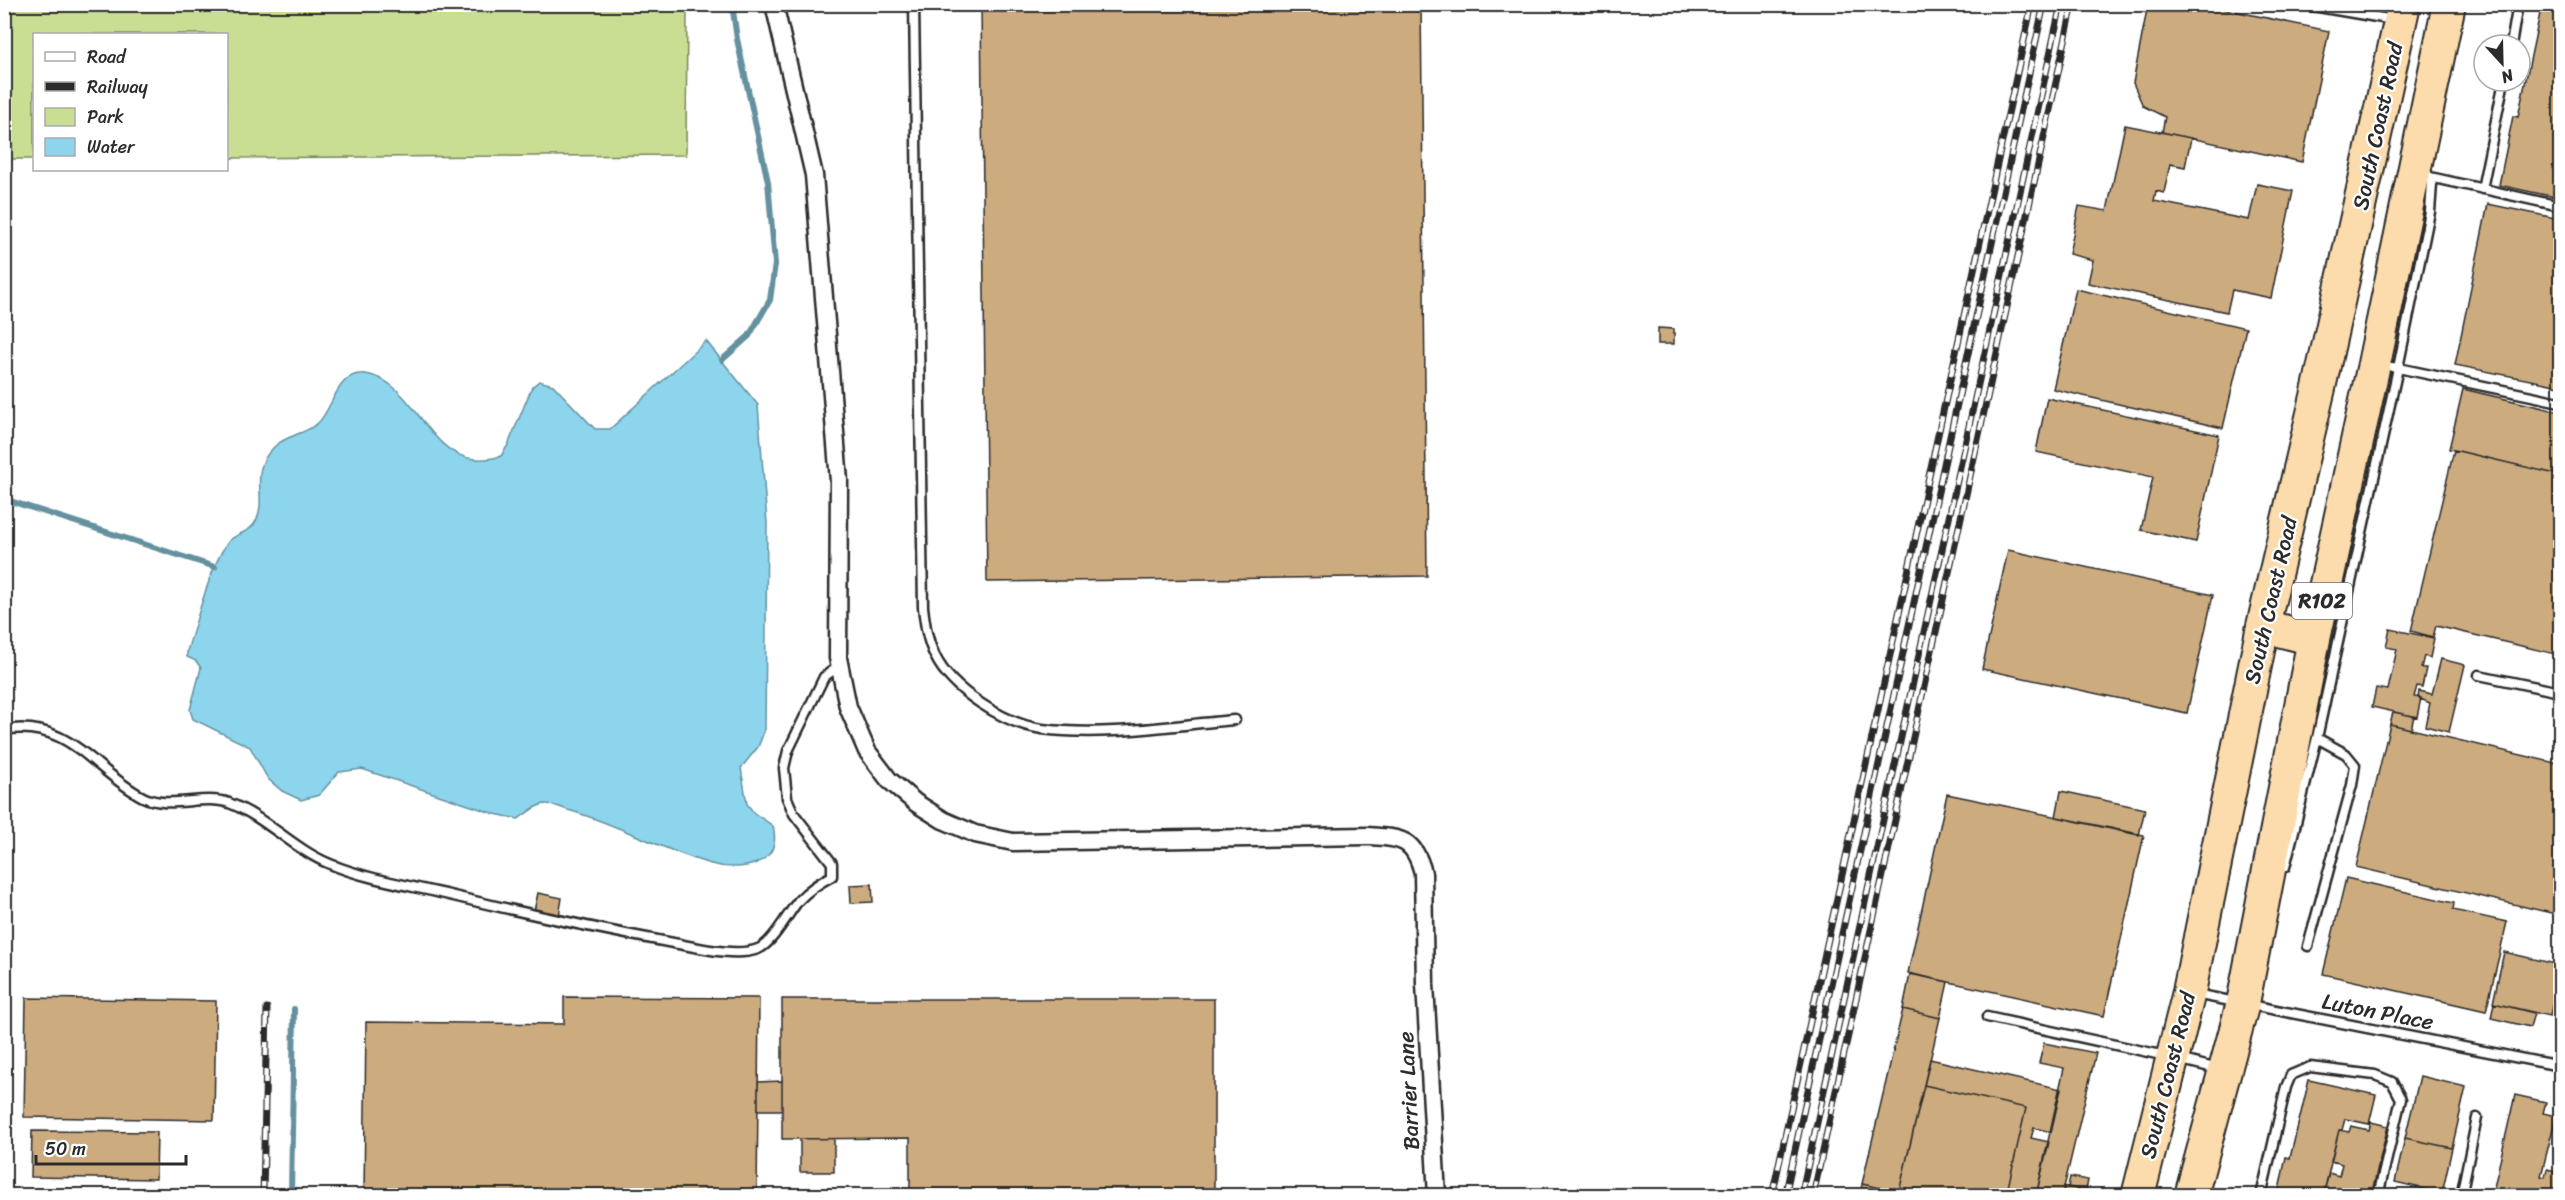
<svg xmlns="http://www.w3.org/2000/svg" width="2565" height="1200" font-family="Sriracha,sans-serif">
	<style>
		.green { fill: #cade93; stroke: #7a845f; stroke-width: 1.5 }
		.water { fill: #8cd5ed; stroke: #65919f; stroke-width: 1.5 }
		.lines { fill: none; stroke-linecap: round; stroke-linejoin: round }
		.stream { stroke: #65919f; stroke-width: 6 }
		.building { fill: #ccab7f; stroke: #2b2b2b; stroke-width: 1.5 }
		.lane-casing { stroke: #2b2b2b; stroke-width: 13 }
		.street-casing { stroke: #2b2b2b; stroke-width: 21 }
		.highway-casing { stroke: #2b2b2b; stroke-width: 36 }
		.lane { stroke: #fff; stroke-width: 8 }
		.street { stroke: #fff; stroke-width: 16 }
		.highway { stroke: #fcdcac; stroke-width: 32 }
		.rail-casing { stroke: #2b2b2b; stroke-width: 7 }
		.rail { stroke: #fff; stroke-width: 4.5; stroke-dasharray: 14; stroke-linecap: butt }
		.labels { text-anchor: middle; stroke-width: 4.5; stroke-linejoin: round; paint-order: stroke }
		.shield { fill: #fff; stroke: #6b6b6b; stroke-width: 1.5 }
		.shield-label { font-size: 21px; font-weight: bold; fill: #2b2b2b }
		.street-label { font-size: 22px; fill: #2b2b2b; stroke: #fff }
	</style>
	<rect width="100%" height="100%" fill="#fff"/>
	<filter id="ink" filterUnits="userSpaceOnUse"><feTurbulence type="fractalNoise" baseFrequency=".0167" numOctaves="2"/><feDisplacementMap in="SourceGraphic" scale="12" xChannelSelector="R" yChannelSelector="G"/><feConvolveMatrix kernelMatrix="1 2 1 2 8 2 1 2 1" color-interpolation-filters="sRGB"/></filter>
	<g filter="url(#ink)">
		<path class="green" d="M4,5H687L686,155L227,158L226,34H34V159H5Z"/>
		<path class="water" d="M706,341L758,405L767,523L765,729L758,747L741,768L747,804L754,813L773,826C783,866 740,872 711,864C662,850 618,824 568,810C562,808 553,804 546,804C536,804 526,814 518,819L495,814L362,769L339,772L319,795L301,800L282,791L268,779L250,747L193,719L190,710L201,668L196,661L187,657V651C196,624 211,562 229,541C238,532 251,533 257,519C267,494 248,472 274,447C286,435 306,434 318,423C333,409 337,370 366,374C424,384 427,478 501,456L508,445L532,387L539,381L553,385L595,429H610Z"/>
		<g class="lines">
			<path class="stream" d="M722,360L749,336L770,300L775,264L768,182L737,39L732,4
				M4,499L215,567
				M291,1196L294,1009"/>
		</g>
		<path class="building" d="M981,4H1421L1427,576L987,582Z
			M2148,4H2200L2329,31L2302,162L2162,132L2165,117L2143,106L2133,83Z
			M2542,4H2560V198L2499,185L2513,116L2518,117Z
			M2125,125L2191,138L2185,167L2170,164L2164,193L2156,191L2154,201L2249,220L2257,184L2293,191L2271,298L2232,290L2227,312L2088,283L2093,260L2069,254L2079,206L2107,211Z
			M2488,204L2560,219V386L2455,365Z
			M2076,289L2246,328L2223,428L2053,389Z
			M1658,328L1674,329V344H1658Z
			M2463,389L2560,412V475L2449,449Z
			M2047,398L2219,435L2196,542L2141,530L2153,477L2036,452Z
			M2454,450L2560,475V655L2436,626L2433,637L2411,631Z
			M2008,550L2213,595L2187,713L1982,669Z
			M2390,629L2434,638L2430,658L2424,656L2421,668H2426L2422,687L2417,686L2414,697L2421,698L2417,717L2372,707L2376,688L2388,690L2397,649L2386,647Z
			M2441,659L2465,665L2449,732L2425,726L2430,703L2418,698L2419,691L2432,694Z
			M2393,712L2414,716L2411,729L2390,724Z
			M2390,724L2560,764V915L2356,867Z
			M2061,791L2145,809L2139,835L2056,817Z
			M1947,794L2144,835L2104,1016L1908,973Z
			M2346,878L2454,903L2453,910L2507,922L2486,1011L2323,974Z
			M872,884L873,902L851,903L850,885Z
			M538,893L562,898L559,916L534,911Z
			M2504,952L2560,965L2550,1016L2493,1003Z
			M1910,974L1948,982L1940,1018L1903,1009Z
			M564,997L759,998L757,1196H364L366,1022L564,1024Z
			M26,998L216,1001L214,1120L24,1117Z
			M782,999H1214V1196H910V1138L782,1139Z
			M2494,1003L2534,1013L2530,1027L2491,1018Z
			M1903,1009L1940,1018L1899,1192L1862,1184Z
			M2044,1043L2096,1053L2062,1196H2036L2064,1068L2039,1063Z
			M1930,1059L2061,1089L2051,1132L2034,1128L2031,1138L2049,1142L2036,1196H2006L2026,1108L1924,1085Z
			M2420,1076L2466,1087L2452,1148L2405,1138Z
			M2309,1080L2376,1095L2369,1124L2345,1119L2342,1130H2339L2323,1196H2281L2282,1191L2279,1190L2286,1157L2290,1158Z
			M782,1081V1110H758V1082Z
			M1924,1085L2026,1108L2006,1196H1860L1862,1184L1899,1192Z
			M2515,1095L2546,1102L2543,1113L2556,1116L2541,1176L2545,1177L2547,1169L2560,1172V1196H2492Z
			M2371,1122L2388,1126L2371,1196H2323L2329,1173L2339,1176L2342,1164L2331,1161L2339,1130L2349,1132L2351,1126L2369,1130Z
			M32,1131L157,1132L156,1179L31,1177Z
			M2405,1138L2452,1148L2442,1193L2395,1182Z
			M800,1139H834V1172H800Z
			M2070,1177L2088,1180L2086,1191L2068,1187Z
			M2064,1186L2089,1192L2088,1196H2062Z
			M2394,1189L2422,1196H2393Z
			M910,1190V1196H874V1191Z"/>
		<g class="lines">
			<defs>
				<path id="lane" d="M914,4L923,607C925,624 927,640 935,656C951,690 1005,724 1042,729C1106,737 1172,725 1235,720
					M2301,4L2394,20
					M2511,45L2518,4
					M2430,177L2560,206
					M2482,189L2504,81
					M2392,367L2398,368L2430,212L2432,184L2424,166
					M2479,675L2560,692
					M4,730C70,719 92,770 143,797C169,810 202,794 229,803C266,817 293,849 330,864C366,879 407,885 445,894C519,912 593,928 668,942C692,946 735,958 758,949C773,943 788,913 799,900C809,889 819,883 832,876V863L794,814L787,798L784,768L788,751L824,677L839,666
					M2285,867L2317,738L2398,368L2560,402
					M2308,946L2352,785L2355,765L2346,754L2317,738
					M2195,994L2560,1066
					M1987,1017L2166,1056
					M2178,1059L2218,1069
					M2555,1065L2560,1041
					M2261,1196L2286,1087L2291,1075L2310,1067L2375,1075L2392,1082L2401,1099L2378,1196
					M2461,1196L2477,1118"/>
				<path id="street" d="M774,4L814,175L839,481L838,658L848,707L867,751L889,780L916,803L943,820L975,834L1013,842L1368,836C1401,838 1414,838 1423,873L1425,984L1437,1196"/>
				<path id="highway" d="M2263,626L2314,639
					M2138,1196L2189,992L2263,626L2319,388L2404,4
					M2191,1196L2243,1003L2314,639L2374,364L2449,4"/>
			</defs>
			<use href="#lane" class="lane-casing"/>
			<use href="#street" class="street-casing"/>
			<use href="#highway" class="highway-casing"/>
			<use href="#lane" class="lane"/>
			<use href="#street" class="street"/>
			<use href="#highway" class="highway"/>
			<defs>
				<path id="rail" d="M263,1196L267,1008
					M1772,1196L2032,4
					M1785,1196L2044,4
					M1801,1196L2061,4
					M1813,1196L2073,4"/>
			</defs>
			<use href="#rail" class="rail-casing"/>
			<use href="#rail" class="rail"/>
		</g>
	</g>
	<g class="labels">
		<rect class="shield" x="2292" y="583" width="60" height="36" rx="4.5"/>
		<g class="shield-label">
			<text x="2322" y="608">R102</text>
		</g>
		<g class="street-label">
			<text transform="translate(2377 126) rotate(-78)" y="8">South Coast Road</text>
			<text transform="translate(2270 600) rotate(-77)" y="8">South Coast Road</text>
			<text transform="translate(2378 1011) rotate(11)" y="8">Luton Place</text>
			<text transform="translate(2167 1075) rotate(-76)" y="8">South Coast Road</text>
			<text transform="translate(1408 1091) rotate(-93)" y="8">Barrier Lane</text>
		</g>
	</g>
	<rect width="2565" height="1200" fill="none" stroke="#fff" stroke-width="24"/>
	<rect x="12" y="12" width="2541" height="1176" fill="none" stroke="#2b2b2b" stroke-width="2" filter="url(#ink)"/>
	<rect x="33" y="33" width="195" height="138" fill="#ffffff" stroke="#aaaaaa" stroke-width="1.5"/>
	<rect x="45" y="52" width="30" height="9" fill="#ffffff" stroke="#aaaaaa" stroke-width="1.5"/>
	<text x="87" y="63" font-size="18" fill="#2b2b2b">Road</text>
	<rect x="45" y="82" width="30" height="9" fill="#2b2b2b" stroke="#aaaaaa" stroke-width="1.5"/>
	<text x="87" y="93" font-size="18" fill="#2b2b2b">Railway</text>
	<rect x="45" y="108" width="30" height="18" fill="#cade93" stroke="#aaaaaa" stroke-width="1.5"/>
	<text x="87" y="123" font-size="18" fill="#2b2b2b">Park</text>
	<rect x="45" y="138" width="30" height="18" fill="#8cd5ed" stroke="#aaaaaa" stroke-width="1.5"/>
	<text x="87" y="153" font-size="18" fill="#2b2b2b">Water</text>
	<g transform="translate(2502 63) rotate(158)"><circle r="28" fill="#ffffff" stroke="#aaaaaa" stroke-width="1.5"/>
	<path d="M0-4.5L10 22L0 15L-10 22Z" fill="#2b2b2b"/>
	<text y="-9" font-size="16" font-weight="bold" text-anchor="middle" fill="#2b2b2b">N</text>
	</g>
	<path d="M36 1155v9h150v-9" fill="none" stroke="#2b2b2b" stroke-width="3"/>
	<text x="45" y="1155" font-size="18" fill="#2b2b2b" stroke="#ffffff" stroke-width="4.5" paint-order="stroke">50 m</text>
</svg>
